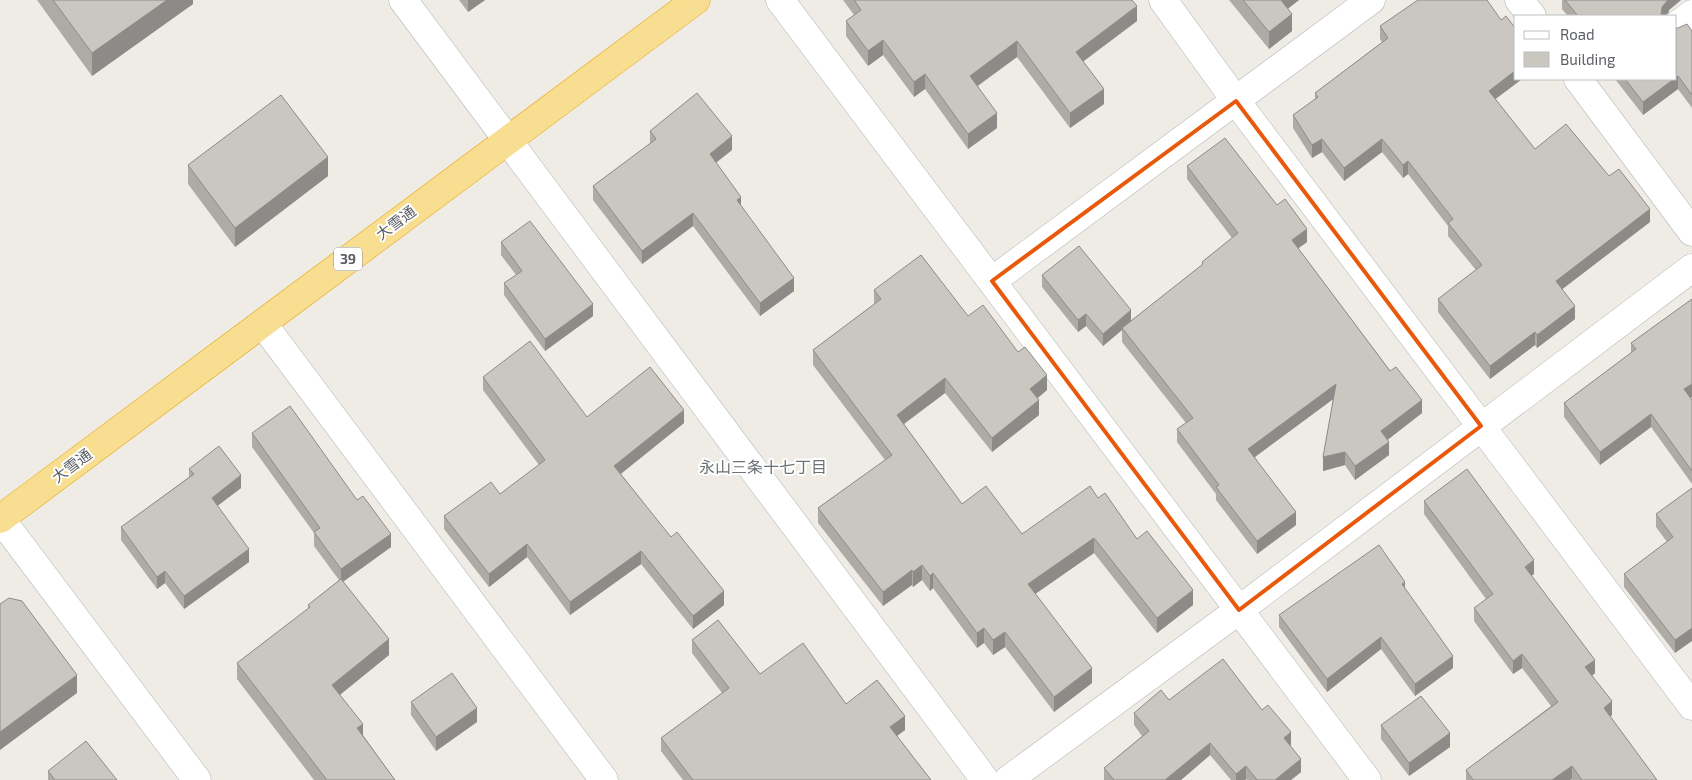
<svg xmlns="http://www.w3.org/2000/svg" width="1692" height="780" font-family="'Exo 2','Noto Sans JP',sans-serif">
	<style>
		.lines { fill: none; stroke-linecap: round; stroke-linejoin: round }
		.street-casing { stroke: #b2b5b9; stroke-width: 29 }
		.highway-casing { stroke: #e8a30b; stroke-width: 29 }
		.street { stroke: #fff; stroke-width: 28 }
		.highway { stroke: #f8de91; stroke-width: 28 }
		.wall { fill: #aeaba6 }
		.shaded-wall { fill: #8d8b87 }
		.building { fill: #cac7c1; stroke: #8d8b87 }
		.marked { fill: none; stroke: #e8590c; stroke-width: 4; stroke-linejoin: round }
		.labels { text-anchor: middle; stroke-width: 4; stroke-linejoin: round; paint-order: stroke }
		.shield { fill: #fff; stroke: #8d9092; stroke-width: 1 }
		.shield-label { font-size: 14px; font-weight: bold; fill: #5c6064 }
		.street-label { font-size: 15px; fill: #5c6064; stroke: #fff }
		.neighbourhood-label { font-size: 16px; fill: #6d7276; stroke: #fff }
	</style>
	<rect width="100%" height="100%" fill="#eeece4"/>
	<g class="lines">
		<defs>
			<path id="street" d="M403,0L985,780
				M780,0L1367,780
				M1163,0L1236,101L1692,706
				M1519,0L1532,16
				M1676,26L1692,14
				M1578,79L1692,232
				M992,281L1371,0
				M263,324L604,780
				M0,518L197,780
				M1008,780L1239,610L1692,268"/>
			<path id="highway" d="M0,519L696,0"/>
		</defs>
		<use href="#street" class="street-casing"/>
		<use href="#highway" class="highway-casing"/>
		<use href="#street" class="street"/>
		<use href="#highway" class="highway"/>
	</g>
	<path class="wall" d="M37,0H193V4L92,76Z
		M459,0H485L468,12Z
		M843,0H1132L1137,21L1083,61L1104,104L1070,128L1017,57L978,86L997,128L968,149L925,89L914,97L883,55L868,66L846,36V21L854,15Z
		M1229,0H1299L1288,8L1292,31L1269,49Z
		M1562,0H1681L1669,10V12L1665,16H1568L1562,9Z
		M1380,26L1522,79L1495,99L1535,149L1609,176L1650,222L1562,289L1575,319L1537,348L1535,345L1490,379L1438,312V299L1476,270L1448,236V226L1408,174L1403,178L1382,152L1344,181L1322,152L1312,158L1293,128V115L1315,99V93L1382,42L1380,39Z
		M1692,31V108L1678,89L1643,115L1615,79H1676Z
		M650,131L732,150L716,163L741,206L794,291L760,316L693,226L642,264L593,200V186L650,144Z
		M188,165L328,176L235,247L188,184Z
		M1187,166L1307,242L1298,248L1422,413L1387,440L1389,455L1355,480L1345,465L1323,471L1333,399L1255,457L1296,525L1257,554L1216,500V494L1177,442V429L1186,423L1122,342V330L1103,346L1086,326L1078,332L1042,287V275L1131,321L1202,265V262L1232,238L1187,179Z
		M501,242L593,316L545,351L504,295V283L516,275L501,255Z
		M874,290L968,316L1047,390L1038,398L1039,415L992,452L945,393L904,424L962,504L1022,534L1098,498L1137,539L1193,605L1157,633L1094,553L1035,594L1092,683L1054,712L1005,647L993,655L984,643L977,648L933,588L930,591L922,580L913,587L912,585L883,606L818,523V508L885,460L813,365V350L874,304Z
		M1692,299V397L1690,398L1692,400V484L1651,427L1600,465L1564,417V403L1631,353V343Z
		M483,377L587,417L684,423L621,474L724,605L693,629L641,564L570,615L527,557L489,587L444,529V516L500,494L539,465L483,390Z
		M252,433L391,547L343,582L389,655L340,695L363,735L395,780H314L237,679V663L308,609V605L339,580L314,546V533L252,447Z
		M189,469L241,488L217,506L249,562L184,609L165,583L157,589L121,540V527L189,477Z
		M1692,488L1675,653L1624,587V574L1667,542L1656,527V514Z
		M1424,501L1534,574L1531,576L1595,673L1592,676L1612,715L1610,716L1657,780H1572V779L1570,780H1466V770L1551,706L1522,668L1513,674L1474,621V608L1486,599L1424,514Z
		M1405,590L1453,668L1415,696L1381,649L1327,692L1279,627V615Z
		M692,640L760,674L846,704L905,730L897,736L931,780H683L661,751V738L722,693L692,653Z
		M1169,700L1262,710L1291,745L1290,746L1301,772L1291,780H1247L1246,779L1245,780H1231L1210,755L1181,780H1104V768L1142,736L1134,725V713Z
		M411,702L477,722L436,751L411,715Z
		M1381,725L1450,747L1409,776L1381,739Z
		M48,771L117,780H48Z"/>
	<path class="shaded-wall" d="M167,0H193V4L92,76V53Z
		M468,0H485L468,12Z
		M1280,0H1299L1280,15Z
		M1667,0H1681L1669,10V12L1665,16H1661L1662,7Z
		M1137,6V21L1076,67V52Z
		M1292,14V31L1269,49V32Z
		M883,40V55L868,66V51Z
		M1017,41V57L970,91V76Z
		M1516,70V79H1522L1489,104V91Z
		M925,74V89L914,97V82Z
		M1678,76V89L1643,115V102L1674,79H1676V78Z
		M1104,89V104L1070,128V113Z
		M997,113V128L968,149V134Z
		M732,136V150L710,167V154Z
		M1322,139V152L1312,158V145Z
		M1382,139V152L1344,181V168Z
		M328,157V176L235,247V228Z
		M1408,161V174L1403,178V165Z
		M741,197V210L737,200Z
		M1650,209V222L1556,294V281Z
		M693,213V226L642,264V251Z
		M1307,229V242L1292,253V240Z
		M794,278V291L760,316V303Z
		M593,304V316L545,351V339Z
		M1575,306V319L1537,348V335Z
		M1131,310V322L1122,328V330L1103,346V334Z
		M1086,314V326L1078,332V320Z
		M1535,332V345L1490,379V366Z
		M1047,375V390L1030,404V389Z
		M945,378V393L897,429V415Z
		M1336,384V397L1248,462V449Z
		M1692,384V397L1684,403V389Z
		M1039,400V415L992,452V438Z
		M1422,400V413L1381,445V431Z
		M684,410V423L614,479V466Z
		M1651,414V427L1600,465V452Z
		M1389,442V455L1355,480V466Z
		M1345,452V465L1323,471V457Z
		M241,475V488L212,510V498Z
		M1296,512V525L1257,554V541Z
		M391,534V547L341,583V569Z
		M1094,538V553L1028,599V584Z
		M527,544V557L489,587V574Z
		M249,549V562L184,609V596Z
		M641,551V564L570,615V602Z
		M1534,560V574L1525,580V567Z
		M922,565V580L913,587V572Z
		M912,570V585L883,606V592Z
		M165,571V583L157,589V577Z
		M933,573V588L930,591V576Z
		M1405,582V594L1402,584Z
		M1193,590V605L1157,633V618Z
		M724,591V605L693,629V616Z
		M984,628V643L977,648V633Z
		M1692,628V641L1675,653V640Z
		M1005,632V647L993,655V640Z
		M1381,637V649L1327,692V679Z
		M389,639V655L332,701V685Z
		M1522,654V668L1513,674V661Z
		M1453,656V668L1415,696V684Z
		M1595,660V673L1585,681V667Z
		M1092,668V683L1054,712V697Z
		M77,675V693L0,750V732Z
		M1612,701V715L1604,721V708Z
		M477,708V722L436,751V737Z
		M905,716V730L890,741V727Z
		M363,724V740L357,728Z
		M1291,732V745L1284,751V738Z
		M1450,733V747L1409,776V763Z
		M1210,743V755L1181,780H1165Z
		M1301,759V772L1291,780H1275Z
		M1246,766V779L1245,780H1236V774Z
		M1572,766V779L1570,780H1552Z"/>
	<path class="building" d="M53,0H167L92,53Z
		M854,0H1132L1137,6L1076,52L1104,89L1070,113L1017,41L970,76L997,113L968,134L925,74L914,82L883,40L868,51L846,21L861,10Z
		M1243,0H1281L1292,14L1269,32Z
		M1418,0H1487L1501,20L1506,16L1516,29V70L1489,91L1535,149L1566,124L1609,176L1619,169L1650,209L1556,281L1575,306L1537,335L1535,332L1490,366L1438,299L1482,265L1448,223L1453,219L1408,161L1403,165L1382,139L1344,168L1322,139L1312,145L1293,115L1318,97L1315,93L1388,38L1380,26Z
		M1565,0H1668L1662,7L1661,16H1578Z
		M1687,24L1692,31V95L1678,76L1676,78V28H1678Z
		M1625,79H1674L1643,102Z
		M697,93L732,136L710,154L741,197L737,200L794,278L760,303L693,213L642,251L593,186L656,139L650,131Z
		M281,95L328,157L235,228L188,165Z
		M1225,138L1277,205L1285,199L1307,229L1292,240L1390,371L1396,367L1422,400L1381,431L1389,442L1355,466L1345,452L1323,457L1336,384L1248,449L1296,512L1257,541L1216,487L1219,485L1177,429L1193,418L1122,328L1203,264L1202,262L1238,233L1187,166Z
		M530,221L593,304L545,339L504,283L522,271L501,242Z
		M1079,246L1131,310L1103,334L1086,314L1078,320L1042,275Z
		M921,255L968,316L983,305L1018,352L1025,347L1047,375L1030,389L1039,400L992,438L945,378L897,415L962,504L986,486L1022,534L1090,486L1098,498L1105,493L1137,539L1147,531L1193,590L1157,618L1094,538L1028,584L1092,668L1054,697L1005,632L993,640L984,628L977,633L933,573L930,576L922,565L913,572L912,570L883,592L818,508L892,455L813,350L881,299L874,290Z
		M1692,299V384L1684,389L1692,400V471L1651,414L1600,452L1564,403L1636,349L1631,343Z
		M530,341L587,417L650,367L684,410L614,466L671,537L677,532L724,591L693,616L641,551L570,602L527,544L489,574L444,516L491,482L500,494L545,460L483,377Z
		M290,406L357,500L363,496L391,534L341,569L314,532L320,528L252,433Z
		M219,446L241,475L212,498L249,549L184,596L165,571L157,577L121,527L194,474L189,469Z
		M1467,469L1534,560L1525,567L1595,660L1585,667L1612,701L1604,708L1657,780H1582L1572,766L1552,780H1473L1466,770L1558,702L1522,654L1513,661L1474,608L1493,594L1424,501Z
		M1692,488V628L1675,640L1624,574L1673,537L1656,514Z
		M1379,545L1405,582L1402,584L1453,656L1415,684L1381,637L1327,679L1279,615Z
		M341,579L389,639L332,685L363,724L357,728L395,780H327L237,663L310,607L308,605Z
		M9,598L22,601L77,675L0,732V604Z
		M718,620L760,674L803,643L846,704L877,680L905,716L890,727L931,780H693L661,738L729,688L692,640Z
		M1223,659L1262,710L1268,705L1291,732L1284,738L1301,759L1275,780H1257L1246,766L1236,774L1210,743L1165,780H1114L1104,768L1149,731L1134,713L1161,690L1169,700Z
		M452,673L477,708L436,737L411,702Z
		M1421,696L1450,733L1409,763L1381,725Z
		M86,741L117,780H55L48,771Z"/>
	<path class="marked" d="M1236,101L1481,426L1239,610L992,281Z"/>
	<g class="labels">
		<rect class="shield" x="334" y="247.5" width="28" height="23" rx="4"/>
		<g class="shield-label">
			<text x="348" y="264">39</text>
		</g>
		<g class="street-label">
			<text transform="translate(396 223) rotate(-37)" y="5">大雪通</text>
			<text transform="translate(72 466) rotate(-37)" y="5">大雪通</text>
		</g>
		<g class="neighbourhood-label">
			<text x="763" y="473">永山三条十七丁目</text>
		</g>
	</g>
	<rect x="1514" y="15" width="162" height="65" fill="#ffffff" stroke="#bebfc1"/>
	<rect x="1524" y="31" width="25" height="8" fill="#ffffff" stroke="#bebfc1"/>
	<text x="1560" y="40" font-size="15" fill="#5c6064">Road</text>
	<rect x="1524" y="52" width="25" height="15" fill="#cac7c1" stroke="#bebfc1"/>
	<text x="1560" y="65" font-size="15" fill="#5c6064">Building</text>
</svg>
